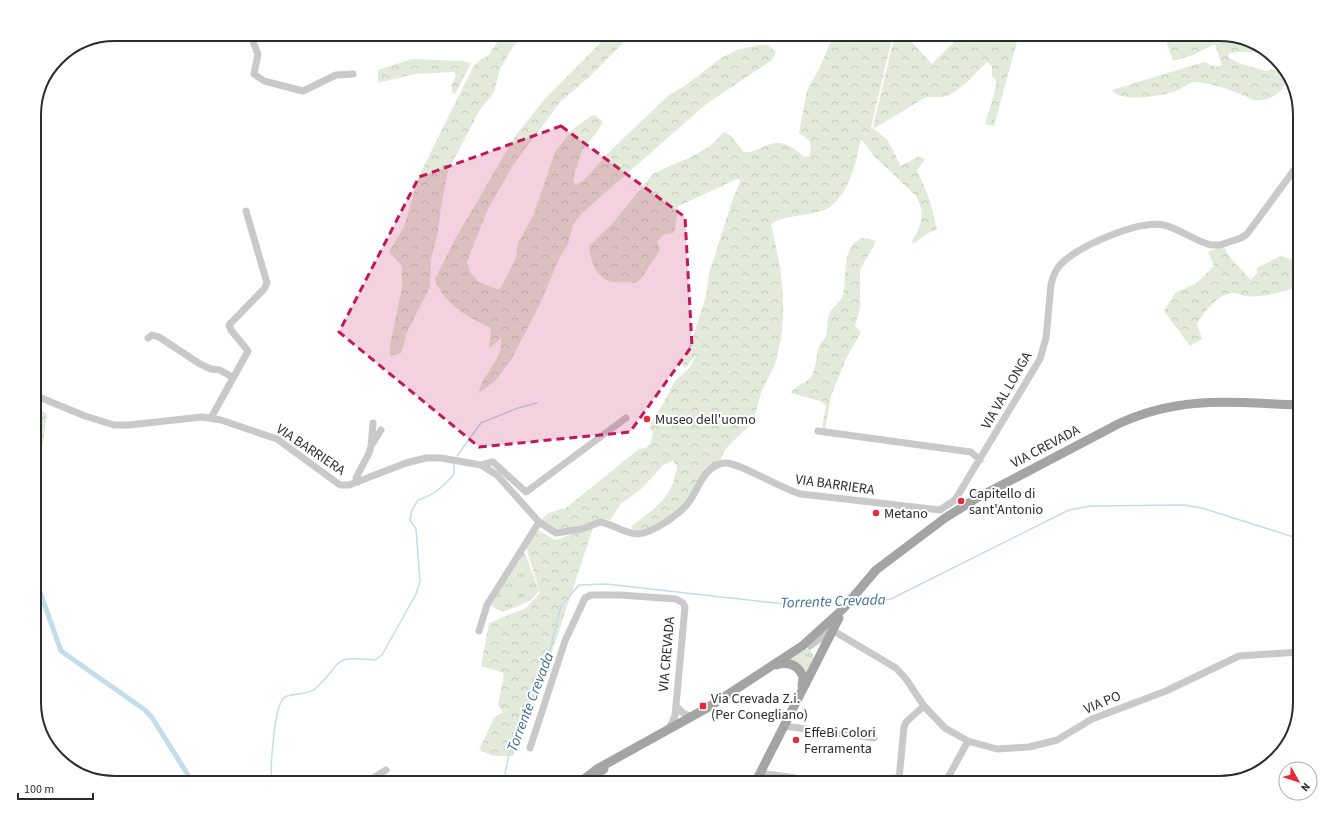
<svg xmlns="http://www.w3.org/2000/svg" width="1334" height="817" font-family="'Source Sans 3',sans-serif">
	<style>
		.grass { fill: url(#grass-tufts) }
		.forest { fill: url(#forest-crowns) }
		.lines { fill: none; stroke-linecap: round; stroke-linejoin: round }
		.stream { stroke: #c4ddeb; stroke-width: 1.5 }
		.canal { stroke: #c4ddeb; stroke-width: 5 }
		.minor { stroke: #c9c9c9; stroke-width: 7 }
		.major { stroke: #a4a4a4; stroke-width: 9 }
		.marked { fill: #c2185b; fill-opacity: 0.2; stroke: #c2185b; stroke-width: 3; stroke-dasharray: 8 5; stroke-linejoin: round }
		.poi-dot { fill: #e72a3c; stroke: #fff; stroke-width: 1.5 }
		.labels { text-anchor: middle; stroke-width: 4; stroke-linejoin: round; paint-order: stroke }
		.street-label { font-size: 14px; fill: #2c2c2c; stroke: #fff }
		.poi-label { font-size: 14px; fill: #2c2c2c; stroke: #fff; text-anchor: start }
		.water-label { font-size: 15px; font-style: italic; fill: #3a6f8e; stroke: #fff }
		.rim { fill: none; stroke: #2c2c2c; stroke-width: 2 }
	</style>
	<defs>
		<pattern id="grass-tufts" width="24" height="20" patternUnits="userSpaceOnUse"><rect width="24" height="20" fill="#e3ead9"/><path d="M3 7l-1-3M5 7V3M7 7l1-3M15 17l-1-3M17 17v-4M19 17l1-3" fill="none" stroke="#c3c9ba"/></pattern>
		<pattern id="forest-crowns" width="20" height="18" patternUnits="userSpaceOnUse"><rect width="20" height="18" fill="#e3ead9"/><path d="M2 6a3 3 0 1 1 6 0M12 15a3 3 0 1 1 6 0" fill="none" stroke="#c3c9ba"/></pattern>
	</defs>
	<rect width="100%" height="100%" fill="#fff"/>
	<path class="grass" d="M522,553H525L539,591L530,601L503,612L491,606Z
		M804,648L809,649L813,654V660L806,674L788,659Z"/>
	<path class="forest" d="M503,34H525L512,48L500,69L494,92L479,111L448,171L441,207L438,231L431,259L430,287L407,332L401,353L390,356V345L402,288V266L389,252L404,227L419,176L473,67L480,60L488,56Z
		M609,34H632L588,78L561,101L513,165L488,209L470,253L467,263L470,272L479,282L496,289H500L516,259L518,243L534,214L555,152L574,128L591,116L595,115L603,122L597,132L582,150L573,179L575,185L584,180L613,148L669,95L686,85L721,58L737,50L759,45H768L776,52L772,60L705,105L581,214L573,225L568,244L559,259L540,304L511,360L495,381L479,393C482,372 503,363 501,338L489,349L491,330L489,327C467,317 443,303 435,279L454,241L516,135L544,100Z
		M834,34H893L871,127L887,139L901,166L919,156L925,160L917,170L929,198L937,230L930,232L913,244L912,241C921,227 926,212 916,196L873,155L863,141L861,140C859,144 859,148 858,152C854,171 846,195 830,207C818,216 777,215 771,225C782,269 789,312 777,357C774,370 766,381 761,393C758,403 757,413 752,422C743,436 723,444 721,461L681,509L645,531H632V526C656,507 673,498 677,465L673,461L663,465L641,489L621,504L610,520C593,516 578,533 561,530C554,529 549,525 543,522V518L548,513L566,508L572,503L639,449L646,448L651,442L653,433L649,427L663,404L674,382L690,367L696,356H695L685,368L682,363L695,331L706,296L709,274L732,201L740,182V180L737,179L679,206L678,208L675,230L673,233L663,235L657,242L660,250L640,280L634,283C625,281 623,283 615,282C597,281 590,261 589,246L612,224L654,173L693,156L710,146L724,132L730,135L744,152C755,153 760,147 771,144C784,140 796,150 805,157L809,156L811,147L809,140L799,133L807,90L819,69Z
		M895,34H904L932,64L959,37L957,34H1019L994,126L985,124C988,113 997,89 996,80L992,76V66L987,62L965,84L951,94L943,97H926L875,128L873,127Z
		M1180,34C1204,34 1248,33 1266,51C1253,55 1240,49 1228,54L1229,58L1241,64L1266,71L1272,69L1278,71L1287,77C1287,91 1268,103 1253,100C1250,99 1246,96 1242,95C1229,89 1213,84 1198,82C1187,81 1183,90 1173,92C1159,96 1121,103 1112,90L1204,62L1216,67L1222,65L1215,44L1193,55L1173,61L1166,41Z
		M412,59L461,61L471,63L455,94L452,92V85L456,75L454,72L414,74L378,83V70Z
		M863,238L876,241L860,270V308L855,326L861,332L845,361L831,396L825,430L822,427L826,406L823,402L791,393C797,384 808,384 813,373C817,364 816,355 819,346C821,342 824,340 826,336C829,329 826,319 830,312C834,306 841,302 843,295C847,277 841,244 863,238Z
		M1223,245L1231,259L1251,280L1257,273V268L1280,256L1300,261V285C1285,292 1263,298 1246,296C1242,296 1238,293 1234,293C1218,293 1204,312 1197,324L1202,339L1190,346L1164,311L1176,292L1197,283L1214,266L1208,252Z
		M34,406L47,414L34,502Z
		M593,528L539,691L513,756H493L479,750L494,718L503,712L498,705L504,673L481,666L489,623L526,608L540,593L526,547L538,530L555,540Z"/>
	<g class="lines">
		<path class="stream" d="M457,456L481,423L518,408L537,403
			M853,603L874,602L891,599L1069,510L1091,506L1184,505L1202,508L1300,539
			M272,783C270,769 274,703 285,697C294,692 307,696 315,689C344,663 329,655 375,660L382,655L416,594L420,581L416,529L410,520L412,510L418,500C434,495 443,487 454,474V464
			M508,783L505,773L514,733L549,654L561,606L579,585L606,584L784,604L843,603"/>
		<path class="canal" d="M34,575L61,651L145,710L153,719L193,783"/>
		<path class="minor" d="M237,34L252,39L258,54L254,74L264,81L303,91L336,75L353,74
			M148,338L152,335L159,337L200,364L211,369L220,370L232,377
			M34,395L85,416L114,425H129L202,417L221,420L277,439L340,485H349L406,463L426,458H441L481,465L497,475L539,522L556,533L582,529L600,522C613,524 625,534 638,534C653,533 680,514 689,502C699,488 704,465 725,463C739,462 781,489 801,494L940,510L955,500
			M211,418L248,351L231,330L229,325L264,289L267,283L246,211
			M818,431L971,452L980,460
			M371,446L373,423
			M481,465L493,462L526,492L626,418
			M358,482L356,478L369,453L371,446L381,430
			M955,500L1040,359L1046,338L1051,284C1053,277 1055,270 1060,265C1078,246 1138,220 1164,225C1180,229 1195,241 1211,245H1220L1241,238L1247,234L1300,162
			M479,631L487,605L539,522
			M810,646L832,630L896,668L906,679L924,706L945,728L968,741L997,749L1029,747L1057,740L1092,719L1166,691L1239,656L1300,652
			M676,706L683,713L692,717
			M784,726L874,738
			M530,748L565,641L585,598L591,595H620L676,599L683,603L685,607L675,716L669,729
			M760,773L829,783
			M893,778L899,779L904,727L906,722L924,706
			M365,783L386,770
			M945,783L968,741
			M1004,783V780"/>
		<path class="major" d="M776,665C788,661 798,664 803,677L802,686
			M579,783L597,769L707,708L802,646L843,609L876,570L945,518L977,498L1120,423C1138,415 1157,409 1176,406C1216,399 1260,404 1300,405
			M596,783L597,774L604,769
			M755,783L839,618"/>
	</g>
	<path class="marked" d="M561,126L685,217L692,346L630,432L479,447L339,332L419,177Z"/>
	<g class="poi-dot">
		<circle cx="647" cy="419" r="4"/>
		<circle cx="961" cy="501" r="4"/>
		<circle cx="876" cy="513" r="4"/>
		<rect x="699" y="702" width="8" height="8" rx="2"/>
		<circle cx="796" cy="740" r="4"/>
	</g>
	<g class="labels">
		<g class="street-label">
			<text transform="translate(1006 390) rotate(-60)" y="5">VIA VAL LONGA</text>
			<text transform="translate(1045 446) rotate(-28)" y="5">VIA CREVADA</text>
			<text transform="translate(311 449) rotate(34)" y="5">VIA BARRIERA</text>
			<text transform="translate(835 484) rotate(8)" y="5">VIA BARRIERA</text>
			<text transform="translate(666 654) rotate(-85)" y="5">VIA CREVADA</text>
			<text transform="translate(1102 702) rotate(-23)" y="5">VIA PO</text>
		</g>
		<g class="poi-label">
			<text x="655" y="424">Museo dell'uomo</text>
			<text x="969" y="498">Capitello di<tspan x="969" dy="16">sant'Antonio</tspan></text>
			<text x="884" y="518">Metano</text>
			<text x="711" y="703">Via Crevada Z.i.<tspan x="711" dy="16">(Per Conegliano)</tspan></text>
			<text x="804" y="737">EffeBi Colori<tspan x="804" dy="16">Ferramenta</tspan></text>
		</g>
		<g class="water-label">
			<text transform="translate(833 601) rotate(-2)" y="5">Torrente Crevada</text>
			<text transform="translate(530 702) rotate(-69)" y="5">Torrente Crevada</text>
		</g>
	</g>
	<path d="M0 0H1334V817H0ZM115 41H1219A74 74 0 0 1 1293 115V702A74 74 0 0 1 1219 776H115A74 74 0 0 1 41 702V115A74 74 0 0 1 115 41Z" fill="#fff" fill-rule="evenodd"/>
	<path class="rim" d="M115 41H1219A74 74 0 0 1 1293 115V702A74 74 0 0 1 1219 776H115A74 74 0 0 1 41 702V115A74 74 0 0 1 115 41Z"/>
	<g transform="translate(1298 781) rotate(129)"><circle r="19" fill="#ffffff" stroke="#ababab"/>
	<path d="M0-3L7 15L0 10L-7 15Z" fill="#e72a3c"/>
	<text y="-6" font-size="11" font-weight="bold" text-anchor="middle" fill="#2c2c2c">N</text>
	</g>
	<path d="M18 793v6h75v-6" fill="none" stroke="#2c2c2c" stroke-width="2"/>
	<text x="24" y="793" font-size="12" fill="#2c2c2c" stroke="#ffffff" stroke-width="3" paint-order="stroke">100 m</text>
</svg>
